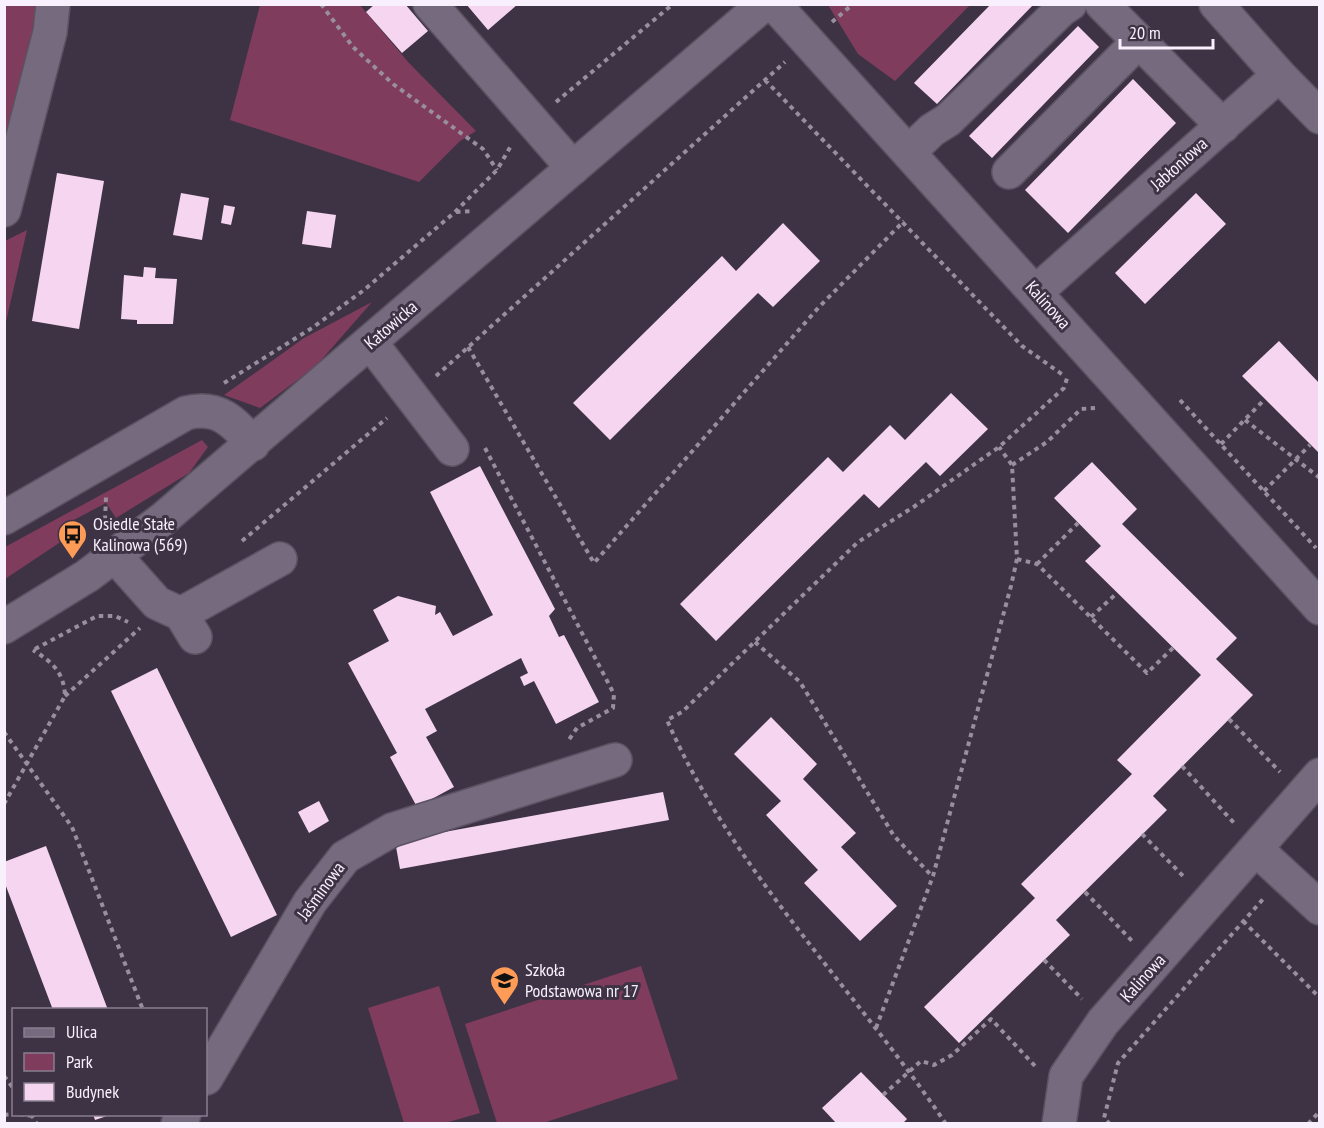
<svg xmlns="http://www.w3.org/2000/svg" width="1324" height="1128" font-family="'PT Sans Narrow',sans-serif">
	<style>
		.green { fill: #803c5c }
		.building { fill: #f6d5f0 }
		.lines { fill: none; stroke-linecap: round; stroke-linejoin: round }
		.minor-casing { stroke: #5b5262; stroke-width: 36 }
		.path { stroke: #988e9e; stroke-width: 4; stroke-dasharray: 4.5 4.5; stroke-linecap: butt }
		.minor { stroke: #756a7e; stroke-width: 33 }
		.labels { text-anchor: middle; stroke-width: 6; stroke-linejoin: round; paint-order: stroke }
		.street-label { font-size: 18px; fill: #f8f1fd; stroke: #3e3345 }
		.poi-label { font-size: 18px; fill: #f8f1fd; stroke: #3e3345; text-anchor: start }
	</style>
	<rect width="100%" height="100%" fill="#3e3345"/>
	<path class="green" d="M359,4L409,63L476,131L460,141L419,182L230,120L260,5Z
		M5,5H43L5,175Z
		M828,5H970L895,81L858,54Z
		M27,230L5,326V241Z
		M372,302L316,366L260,408L224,395L304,338Z
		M202,440L208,447L189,473L116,518L106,503L68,523L74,533L5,579V547Z
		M641,966L678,1079L543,1123H497L465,1024Z
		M439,986L480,1113L445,1123H404L368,1008Z"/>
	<path class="building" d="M375,4H405L428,31L402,53L366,12Z
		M466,4H518L488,30Z
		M991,4H1034L937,104L914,83Z
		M1078,26L1099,47L992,158L969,136Z
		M1133,79L1176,123L1068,233L1025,190Z
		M57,173L104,181L79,329L32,321Z
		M181,193L209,198L202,240L173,235Z
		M1196,193L1226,224L1145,304L1115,273Z
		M224,205L235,207L231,225L221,223Z
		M307,211L336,215L331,248L302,244Z
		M783,223L820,261L773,307L758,293L610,440L573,403L722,256L736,271Z
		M144,267L156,268L155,278L177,279L173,324H137V320L121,319L124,275L143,277Z
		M1279,341L1320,384V454L1242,376Z
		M951,393L988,429L940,476L926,462L879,508L864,494L716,641L680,604L828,457L843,472L890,425L905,440Z
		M1092,462L1137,509L1122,524L1237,638L1216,659L1253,695L1153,796L1167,810L1056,920L1070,935L959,1043L924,1007L1035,898L1021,884L1132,774L1117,760L1201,675L1085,561L1101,546L1054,498Z
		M480,466L555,609L549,616L559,637L564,635L599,702L556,724L534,681L524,686L520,677L528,673L521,658L425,709L437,731L426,737L454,787L417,807L390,757L397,753L348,663L389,641L373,610L398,596L436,606L435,615L440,612L453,636L493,615L430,492Z
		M157,668L277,915L231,937L111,691Z
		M771,717L817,764L803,779L856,833L841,847L897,906L860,941L804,883L818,870L766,815L781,801L734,754Z
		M663,792L669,820L400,869L395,841Z
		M319,801L329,821L309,833L298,812Z
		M46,846L108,1010H53L4,881V862Z
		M861,1072L907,1119L902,1124H837L822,1108Z
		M93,1114H110V1115L95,1120Z"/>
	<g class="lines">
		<defs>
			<path id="minor" d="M430,4L573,168
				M774,4L1320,608
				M1102,4L1223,126
				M1216,4L1279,75
				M909,152L932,130L948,120L1062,9L1070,4
				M1009,172L1139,41
				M4,210L50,32L53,4
				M1036,292L1279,75L1320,117
				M370,342L452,449
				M4,518L186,413C218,405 233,421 253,444
				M115,556L157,603L181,614L195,637
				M181,614L280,559
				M4,627L87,576L163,519L764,4
				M1256,849L1320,908
				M206,1078L310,902L345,857L392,830L615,760
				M178,1124L184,1114
				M1059,1124L1066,1076L1103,1022L1320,775"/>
		</defs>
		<use href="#minor" class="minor-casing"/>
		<path class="path" d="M321,4L353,47L393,84L483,149L497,170
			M832,22L853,4
			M765,80L1022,346L1063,375
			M556,102L673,4
			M456,212L473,211
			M468,347L594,563L819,307L904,221
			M436,376L785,62
			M224,383L312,328L364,290L455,212L497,170L512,144
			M1180,400L1316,548
			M1245,420L1320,478
			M1221,444L1265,399
			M485,448L614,694L613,708L577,728L568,741
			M1012,465L1047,442L1081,409L1095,408
			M1264,491L1310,445
			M105,520L106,497
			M242,541L387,418
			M1017,559L1037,564L1147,673L1173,648
			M1037,564L1078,523
			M1091,617L1117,593
			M755,642L800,682L894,836L932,876
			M35,649L97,616H115L128,622
			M65,696L140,628
			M1229,719L1280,772
			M4,732L72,827L143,1010
			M1182,766L1234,823
			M4,804L65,696C64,672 52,662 33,650
			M1142,834L1185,878
			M1085,892L1132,941
			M1243,921L1320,998
			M1044,960L1082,999
			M876,1028L933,876L1011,586L1017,559L1012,465L999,447
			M4,1076L14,1089
			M883,1095L921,1061L934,1065L952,1055L991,1019L1035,1066
			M19,1114L32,1116
			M31,1114L37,1124
			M4,1115L14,1114
			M946,1124C854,988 733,871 667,720L682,712L858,542L915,506L999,447L1064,388L1068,375
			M1110,1124L1104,1118L1118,1063L1264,898
			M1308,1124L1320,1111"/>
		<use href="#minor" class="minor"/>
	</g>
	<defs>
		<symbol id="bus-pin" viewBox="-11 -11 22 30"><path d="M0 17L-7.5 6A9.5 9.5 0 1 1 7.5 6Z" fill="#fe9c57" stroke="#3e3345"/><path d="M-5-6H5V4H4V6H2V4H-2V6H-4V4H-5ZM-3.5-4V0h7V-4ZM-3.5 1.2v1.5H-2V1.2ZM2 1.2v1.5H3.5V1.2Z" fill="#111"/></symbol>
		<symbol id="school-pin" viewBox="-11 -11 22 30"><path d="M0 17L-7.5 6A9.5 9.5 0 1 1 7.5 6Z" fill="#fe9c57" stroke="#3e3345"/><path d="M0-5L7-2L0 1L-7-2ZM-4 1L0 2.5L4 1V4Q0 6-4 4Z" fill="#111"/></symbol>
	</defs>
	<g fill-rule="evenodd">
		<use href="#bus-pin" x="56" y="518" width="33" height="45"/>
		<use href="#school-pin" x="488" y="964" width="33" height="45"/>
	</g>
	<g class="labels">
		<g class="street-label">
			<text transform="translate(1179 164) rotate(-42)" y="6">Jabłoniowa</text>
			<text transform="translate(1048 305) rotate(48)" y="6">Kalinowa</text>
			<text transform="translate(391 325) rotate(-41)" y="6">Katowicka</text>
			<text transform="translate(321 891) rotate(-54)" y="6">Jaśminowa</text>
			<text transform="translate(1143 978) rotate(-48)" y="6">Kalinowa</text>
		</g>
		<g class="poi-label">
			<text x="93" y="530">Osiedle Stałe<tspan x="93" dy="21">Kalinowa (569)</tspan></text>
			<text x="525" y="976">Szkoła<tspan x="525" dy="21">Podstawowa nr 17</tspan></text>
		</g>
	</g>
	<rect width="1324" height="1128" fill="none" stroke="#f8f1fd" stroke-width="12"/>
	<rect x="12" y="1008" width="195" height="108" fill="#3e3345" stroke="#887f8f" stroke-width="1.5"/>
	<rect x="24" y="1028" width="30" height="9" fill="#756a7e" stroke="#887f8f" stroke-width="1.5"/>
	<text x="66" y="1038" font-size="18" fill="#f8f1fd">Ulica</text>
	<rect x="24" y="1053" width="30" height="18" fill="#803c5c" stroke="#887f8f" stroke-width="1.5"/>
	<text x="66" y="1068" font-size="18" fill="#f8f1fd">Park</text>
	<rect x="24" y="1083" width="30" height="18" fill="#f6d5f0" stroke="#887f8f" stroke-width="1.5"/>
	<text x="66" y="1098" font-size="18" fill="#f8f1fd">Budynek</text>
	<path d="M1120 39v9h93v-9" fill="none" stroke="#f8f1fd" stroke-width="3"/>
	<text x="1129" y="39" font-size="18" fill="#f8f1fd" stroke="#3e3345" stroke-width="4.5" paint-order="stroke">20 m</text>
</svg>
